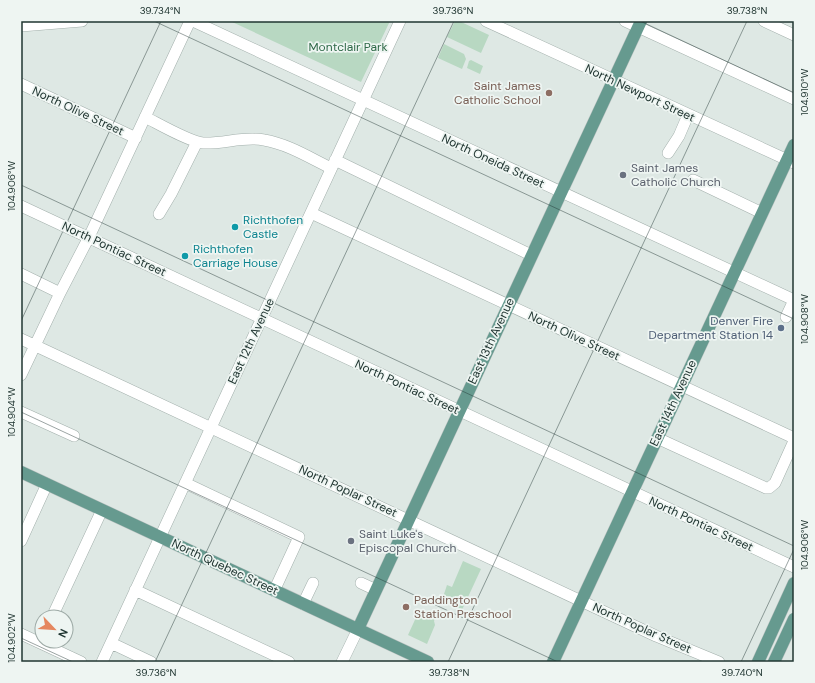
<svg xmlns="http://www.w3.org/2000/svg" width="815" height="683" font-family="'DM Sans',sans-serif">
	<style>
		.green { fill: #b8d8c2 }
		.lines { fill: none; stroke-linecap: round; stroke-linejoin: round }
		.minor-casing { stroke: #a2afab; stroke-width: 12 }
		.major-casing { stroke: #bcc3c2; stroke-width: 13 }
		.minor { stroke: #fff; stroke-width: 11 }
		.major { stroke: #669a8f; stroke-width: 12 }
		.ticks { fill: none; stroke: #213632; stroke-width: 1; stroke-opacity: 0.45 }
		.education-dot { fill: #8d6e63; stroke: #eef5f2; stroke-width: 1.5 }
		.worship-dot { fill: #6b7280; stroke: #eef5f2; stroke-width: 1.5 }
		.culture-dot { fill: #0f9aa8; stroke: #eef5f2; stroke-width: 1.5 }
		.service-dot { fill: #5c6f8a; stroke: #eef5f2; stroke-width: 1.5 }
		.labels { text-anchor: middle; stroke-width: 3.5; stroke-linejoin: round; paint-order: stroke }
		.park-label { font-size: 12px; fill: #2f6948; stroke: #eef5f2 }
		.education-label { font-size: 12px; fill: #785e54; stroke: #eef5f2; text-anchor: end }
		.street-label { font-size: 12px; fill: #213632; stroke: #eef5f2 }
		.worship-label { font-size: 12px; fill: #5b616d; stroke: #eef5f2; text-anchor: start }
		.culture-label { font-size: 12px; fill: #0d838f; stroke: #eef5f2; text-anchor: start }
		.service-label { font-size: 12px; fill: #4e5e75; stroke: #eef5f2; text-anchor: end }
		.neatline { fill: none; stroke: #213632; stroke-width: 1.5 }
		.ticks-label { font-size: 10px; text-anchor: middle; fill: #213632 }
	</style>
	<rect width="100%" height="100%" fill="#dee8e4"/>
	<path class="green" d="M230,21H390L361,82Z
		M455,21H459L489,35L481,53L447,37Z
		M444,44L464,54L466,59L462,69L438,58Z
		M471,60L483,66L480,74L467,68L469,61Z
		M463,561L481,569L462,610L442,600L447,585L452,587Z
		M419,611L436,616L434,621L435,625L427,644L408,635Z"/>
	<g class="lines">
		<defs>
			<path id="minor" d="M193,21L794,300
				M486,21L794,163
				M625,21L794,99
				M764,21L794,35
				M21,26L82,21
				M21,84L136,138
				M145,117C159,124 190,142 203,143C224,144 244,136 264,140C288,144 310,158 331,168
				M668,153L679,136L688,115
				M335,160L531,255
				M693,180L762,213
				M21,206L794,567
				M311,213L794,438
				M159,214L171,194L197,142
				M21,274L60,293
				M786,317L794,300
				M21,339L656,636L719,662
				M21,375L60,293L89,237L190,21
				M21,412L74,436
				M657,438L766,488H769L775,483L794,441
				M185,483L299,537L274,591
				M21,541L47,484
				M361,583L376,590
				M135,590L289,662
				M303,604L313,583
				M52,617L102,510
				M21,634L81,662
				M111,643L151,662
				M102,662L400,21
				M342,662L358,629"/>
			<path id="major" d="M21,472L428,662
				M358,629L641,21
				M553,662L794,145
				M758,662L794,583
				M774,662L794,619"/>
		</defs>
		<use href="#minor" class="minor-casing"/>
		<use href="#major" class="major-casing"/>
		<use href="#minor" class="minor"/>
		<use href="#major" class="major"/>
	</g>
	<path class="ticks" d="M154,21L794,319M640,21L794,93M21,185L794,546M21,321L161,21M21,412L558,662M21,638L73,662M155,662L454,21M448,662L747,21M741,662L794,549"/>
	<g class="education-dot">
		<circle cx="549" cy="93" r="4"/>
		<circle cx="406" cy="607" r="4"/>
	</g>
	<g class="worship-dot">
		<circle cx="623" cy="175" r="4"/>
		<circle cx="351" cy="541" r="4"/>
	</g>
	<g class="culture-dot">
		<circle cx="235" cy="227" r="4"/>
		<circle cx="185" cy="256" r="4"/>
	</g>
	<circle class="service-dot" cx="781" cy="328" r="4"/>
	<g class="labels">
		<g class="park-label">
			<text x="348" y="51">Montclair Park</text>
		</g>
		<g class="education-label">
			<text x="541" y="90">Saint James<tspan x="541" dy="14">Catholic School</tspan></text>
			<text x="414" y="604" text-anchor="start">Paddington<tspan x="414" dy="14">Station Preschool</tspan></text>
		</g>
		<g class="street-label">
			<text transform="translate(640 93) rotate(25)" y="4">North Newport Street</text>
			<text transform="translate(78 111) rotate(25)" y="4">North Olive Street</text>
			<text transform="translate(493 161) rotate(25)" y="4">North Oneida Street</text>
			<text transform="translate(114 249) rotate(25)" y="4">North Pontiac Street</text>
			<text transform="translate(574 336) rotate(25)" y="4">North Olive Street</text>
			<text transform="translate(251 341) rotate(-65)" y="4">East 12th Avenue</text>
			<text transform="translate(491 341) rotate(-65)" y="4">East 13th Avenue</text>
			<text transform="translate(407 387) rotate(25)" y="4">North Pontiac Street</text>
			<text transform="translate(673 403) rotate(-65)" y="4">East 14th Avenue</text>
			<text transform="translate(348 491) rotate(25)" y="4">North Poplar Street</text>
			<text transform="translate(701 524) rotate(25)" y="4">North Pontiac Street</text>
			<text transform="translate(225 567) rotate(25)" y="4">North Quebec Street</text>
			<text transform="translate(642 628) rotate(24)" y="4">North Poplar Street</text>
		</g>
		<g class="worship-label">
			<text x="631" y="172">Saint James<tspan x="631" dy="14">Catholic Church</tspan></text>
			<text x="359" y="538">Saint Luke's<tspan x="359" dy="14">Episcopal Church</tspan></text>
		</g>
		<g class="culture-label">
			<text x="243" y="224">Richthofen<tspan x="243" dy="14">Castle</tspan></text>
			<text x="193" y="253">Richthofen<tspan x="193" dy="14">Carriage House</tspan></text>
		</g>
		<g class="service-label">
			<text x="773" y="325">Denver Fire<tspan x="773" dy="14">Department Station 14</tspan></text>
		</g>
	</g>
	<rect width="815" height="683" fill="none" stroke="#eef5f2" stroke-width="44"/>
	<g transform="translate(54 629) rotate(115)"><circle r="19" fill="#eef5f2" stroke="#9ca9a5"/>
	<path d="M0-3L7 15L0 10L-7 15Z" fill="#e5875f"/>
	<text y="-6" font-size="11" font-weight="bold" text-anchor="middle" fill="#213632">N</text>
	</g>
	<rect x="22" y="22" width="771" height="639" class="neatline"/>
	<g class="ticks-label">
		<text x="160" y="14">39.734°N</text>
		<text x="453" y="14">39.736°N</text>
		<text x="747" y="14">39.738°N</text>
		<text transform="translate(804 92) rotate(-90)" y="4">104.910°W</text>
		<text transform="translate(11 186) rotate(-90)" y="4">104.906°W</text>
		<text transform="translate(804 319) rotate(-90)" y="4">104.908°W</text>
		<text transform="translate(11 412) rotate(-90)" y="4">104.904°W</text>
		<text transform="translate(804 545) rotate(-90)" y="4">104.906°W</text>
		<text transform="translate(11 638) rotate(-90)" y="4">104.902°W</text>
		<text x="156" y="676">39.736°N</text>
		<text x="449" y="676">39.738°N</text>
		<text x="742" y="676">39.740°N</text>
	</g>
</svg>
